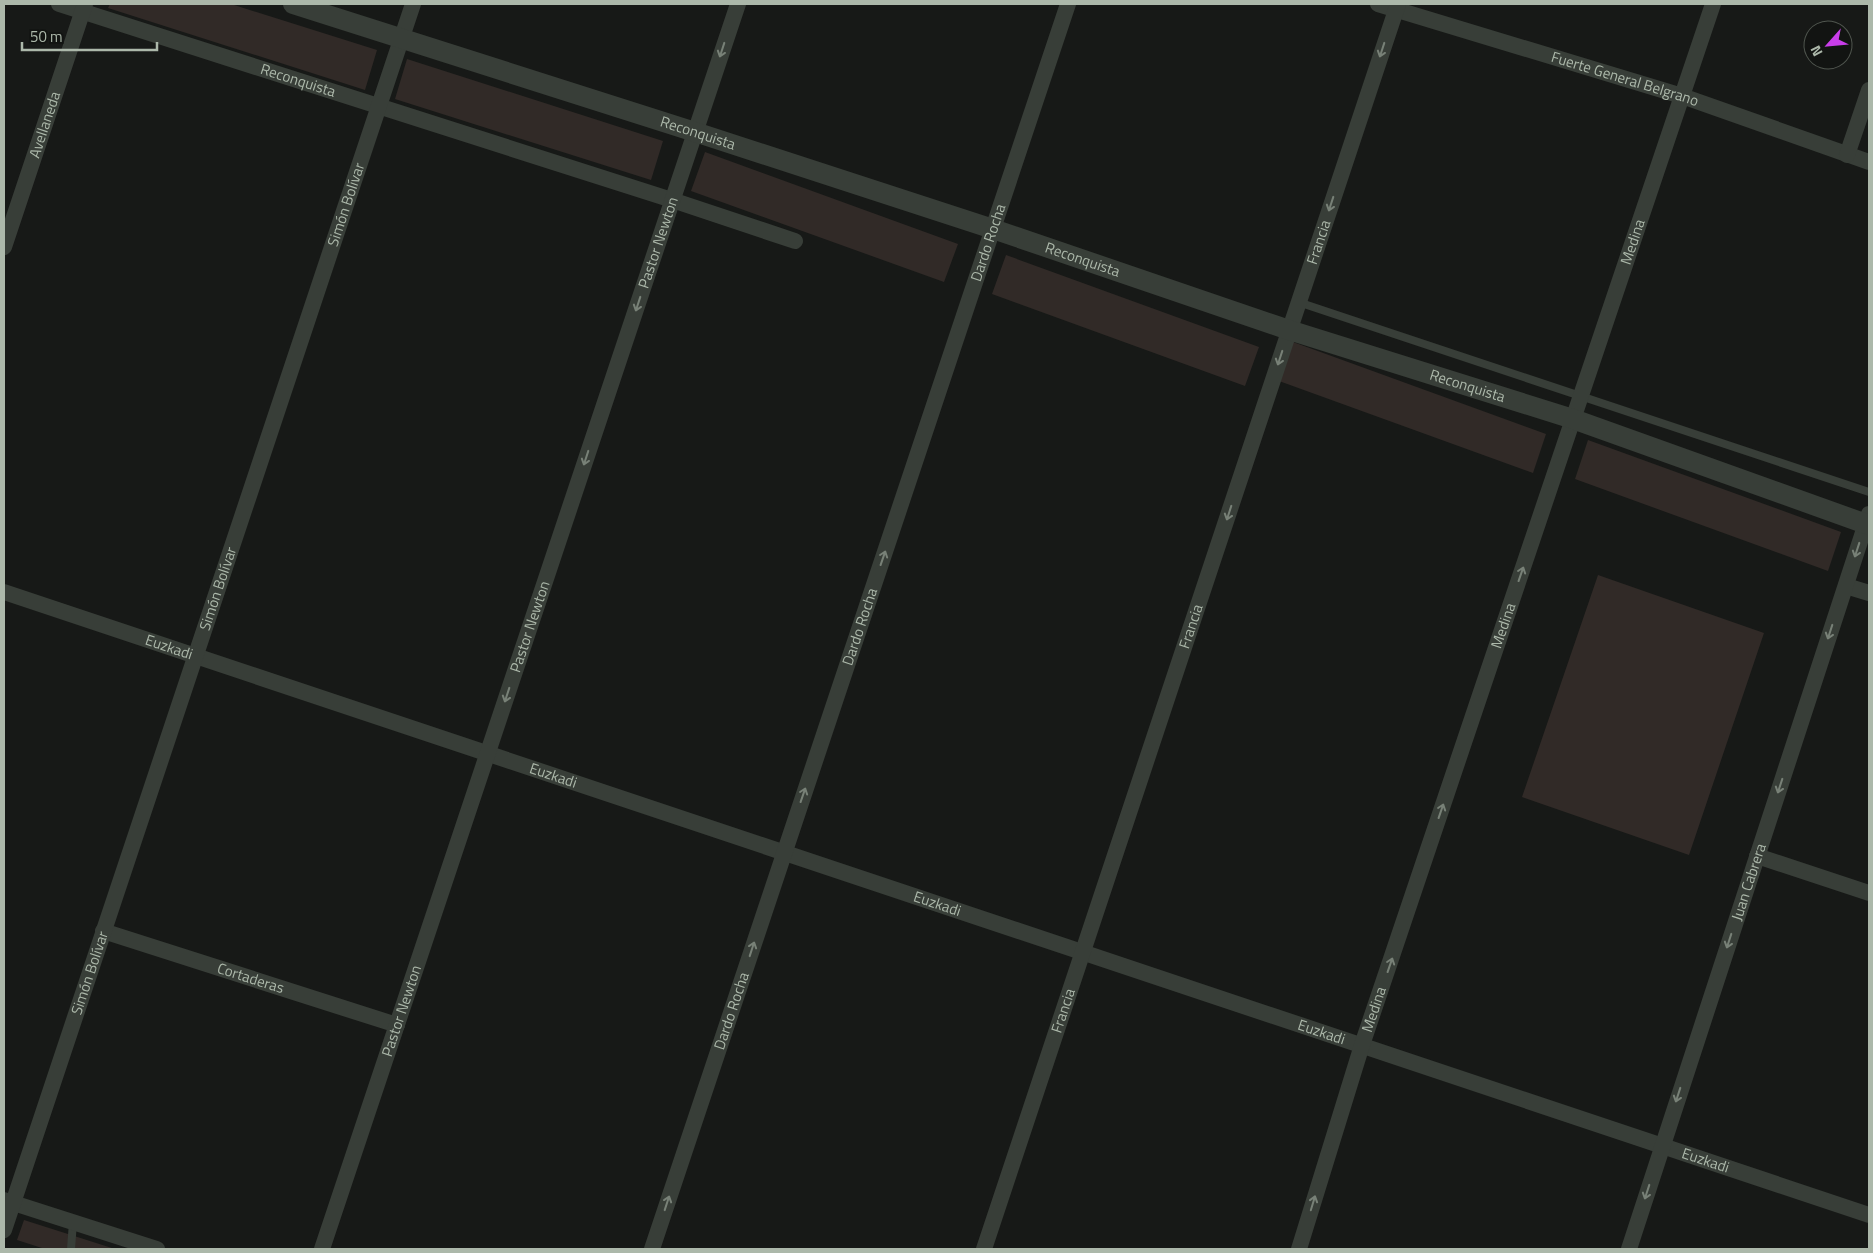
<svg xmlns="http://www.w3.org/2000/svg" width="1873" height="1253" font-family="'Titillium Web',sans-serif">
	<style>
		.green { fill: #312a27 }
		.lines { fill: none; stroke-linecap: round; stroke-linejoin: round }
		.service { stroke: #383e38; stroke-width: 8 }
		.minor { stroke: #383e38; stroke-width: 16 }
		.tertiary { stroke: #383e38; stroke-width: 20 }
		.oneway { stroke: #788177 }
		.labels { text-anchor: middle; stroke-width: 4; stroke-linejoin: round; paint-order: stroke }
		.street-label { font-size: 15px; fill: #acb8aa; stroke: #121412 }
	</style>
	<rect width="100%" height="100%" fill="#171917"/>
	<path class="green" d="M110,4H231L377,50L365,90L108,8Z
		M407,59L663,141L651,180L395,99Z
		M705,152L958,244L944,282L691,191Z
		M1006,255L1259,347L1245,386L992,294Z
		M1293,342L1546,434L1533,473L1279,381Z
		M1588,440L1841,532L1828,571L1575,479Z
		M1598,575L1764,633L1689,855L1522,797Z
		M24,1220L115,1249H45L17,1240Z"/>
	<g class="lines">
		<path class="service" d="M1298,302L1869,492
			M71,1249L73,1222"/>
		<g class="minor">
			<path id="s1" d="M59,4L672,200L795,241"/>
			<path id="s2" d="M1378,4L1682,96L1869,162"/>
			<path d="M1847,155L1869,90"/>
			<path id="s3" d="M4,247L85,4"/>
			<path d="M1846,586L1869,593"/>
			<path id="s4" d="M4,592L1869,1215"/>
			<path d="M1757,856L1869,893"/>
			<path id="s5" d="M103,931L397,1025"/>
			<path d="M4,1200L157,1249"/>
			<path id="s6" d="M4,1230L413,4"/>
			<path id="s7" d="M322,1249L738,4"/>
			<path id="s8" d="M652,1249L1068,4"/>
			<path id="s9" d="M984,1249L1398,4"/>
			<path id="s10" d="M1299,1249L1362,1045L1713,4"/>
			<path id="s11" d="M1629,1249L1869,514"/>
		</g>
		<path class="tertiary" id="s12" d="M293,4L695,132L993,229L1289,330L1573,419L1869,525"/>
	</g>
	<defs><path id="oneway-shaft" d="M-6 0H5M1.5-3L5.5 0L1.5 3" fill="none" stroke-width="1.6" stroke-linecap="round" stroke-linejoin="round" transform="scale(1.25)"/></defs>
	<g class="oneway">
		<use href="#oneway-shaft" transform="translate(722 50) rotate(108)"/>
		<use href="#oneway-shaft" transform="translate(1382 50) rotate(108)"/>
		<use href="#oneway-shaft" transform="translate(1331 204) rotate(108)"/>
		<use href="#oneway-shaft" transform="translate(638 304) rotate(108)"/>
		<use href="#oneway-shaft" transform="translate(1280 358) rotate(108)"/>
		<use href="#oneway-shaft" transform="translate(586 458) rotate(108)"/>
		<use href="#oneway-shaft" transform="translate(1229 513) rotate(108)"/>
		<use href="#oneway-shaft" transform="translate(1857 550) rotate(108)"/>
		<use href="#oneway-shaft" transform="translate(883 558) rotate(-71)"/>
		<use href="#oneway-shaft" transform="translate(1521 574) rotate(-71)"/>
		<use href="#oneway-shaft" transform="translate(1830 632) rotate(108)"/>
		<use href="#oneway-shaft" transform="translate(507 695) rotate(108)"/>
		<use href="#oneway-shaft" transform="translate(1780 786) rotate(108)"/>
		<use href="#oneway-shaft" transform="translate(803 795) rotate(-71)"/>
		<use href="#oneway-shaft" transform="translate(1441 811) rotate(-71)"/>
		<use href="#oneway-shaft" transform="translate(1729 941) rotate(108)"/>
		<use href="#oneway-shaft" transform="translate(752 949) rotate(-72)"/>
		<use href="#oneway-shaft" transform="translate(1390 965) rotate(-71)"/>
		<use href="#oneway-shaft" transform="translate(1678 1095) rotate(108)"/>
		<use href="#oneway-shaft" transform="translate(1647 1192) rotate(108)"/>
		<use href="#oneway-shaft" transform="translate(667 1203) rotate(-72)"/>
		<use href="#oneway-shaft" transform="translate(1313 1203) rotate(-73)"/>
	</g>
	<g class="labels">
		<g class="street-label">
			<text dy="5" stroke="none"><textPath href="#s2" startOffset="258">Fuerte General Belgrano</textPath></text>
			<text dy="5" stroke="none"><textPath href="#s1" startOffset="251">Reconquista</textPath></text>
			<text dy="5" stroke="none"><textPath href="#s3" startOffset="129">Avellaneda</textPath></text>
			<text dy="5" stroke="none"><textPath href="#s12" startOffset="425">Reconquista</textPath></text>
			<text dy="5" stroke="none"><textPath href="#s6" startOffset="1081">Simón Bolívar</textPath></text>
			<text dy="5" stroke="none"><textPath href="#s7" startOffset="1061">Pastor Newton</textPath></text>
			<text dy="5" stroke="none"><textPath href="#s8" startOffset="1061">Dardo Rocha</textPath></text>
			<text dy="5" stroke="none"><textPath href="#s9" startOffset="1061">Francia</textPath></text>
			<text dy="5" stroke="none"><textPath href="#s10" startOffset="1061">Medina</textPath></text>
			<text dy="5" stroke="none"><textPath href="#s12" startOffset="830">Reconquista</textPath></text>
			<text dy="5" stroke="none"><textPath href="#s12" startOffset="1235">Reconquista</textPath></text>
			<text dy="5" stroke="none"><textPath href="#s6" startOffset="676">Simón Bolívar</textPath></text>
			<text dy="5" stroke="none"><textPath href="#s8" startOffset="656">Dardo Rocha</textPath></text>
			<text dy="5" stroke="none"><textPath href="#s10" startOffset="656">Medina</textPath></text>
			<text dy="5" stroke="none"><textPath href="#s7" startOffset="656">Pastor Newton</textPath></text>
			<text dy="5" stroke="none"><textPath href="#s9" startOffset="656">Francia</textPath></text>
			<text dy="5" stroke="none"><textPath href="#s4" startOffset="174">Euzkadi</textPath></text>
			<text dy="5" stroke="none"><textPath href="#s4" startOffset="579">Euzkadi</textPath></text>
			<text dy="5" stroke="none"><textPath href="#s11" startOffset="386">Juan Cabrera</textPath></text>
			<text dy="5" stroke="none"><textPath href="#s4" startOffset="984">Euzkadi</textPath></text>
			<text dy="5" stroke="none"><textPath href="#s6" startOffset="271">Simón Bolívar</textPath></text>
			<text dy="5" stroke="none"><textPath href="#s5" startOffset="155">Cortaderas</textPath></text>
			<text dy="5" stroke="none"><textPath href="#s10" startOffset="251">Medina</textPath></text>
			<text dy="5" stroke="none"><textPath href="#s7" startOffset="251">Pastor Newton</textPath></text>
			<text dy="5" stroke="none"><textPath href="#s8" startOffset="251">Dardo Rocha</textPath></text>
			<text dy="5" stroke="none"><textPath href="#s9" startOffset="251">Francia</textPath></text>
			<text dy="5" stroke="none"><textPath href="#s4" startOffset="1389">Euzkadi</textPath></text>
			<text dy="5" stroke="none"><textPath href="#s4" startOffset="1794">Euzkadi</textPath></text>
		</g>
	</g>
	<rect width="1873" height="1253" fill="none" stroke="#acb8aa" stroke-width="10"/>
	<g transform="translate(1828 45) rotate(243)"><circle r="24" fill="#121412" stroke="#50564f"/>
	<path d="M0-4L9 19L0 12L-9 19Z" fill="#c93eea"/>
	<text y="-8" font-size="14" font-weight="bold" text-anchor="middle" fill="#acb8aa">N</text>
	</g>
	<path d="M22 42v8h135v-8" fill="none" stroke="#acb8aa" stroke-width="2.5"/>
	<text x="30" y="42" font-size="15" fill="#acb8aa" stroke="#121412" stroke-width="4" paint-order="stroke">50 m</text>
</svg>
